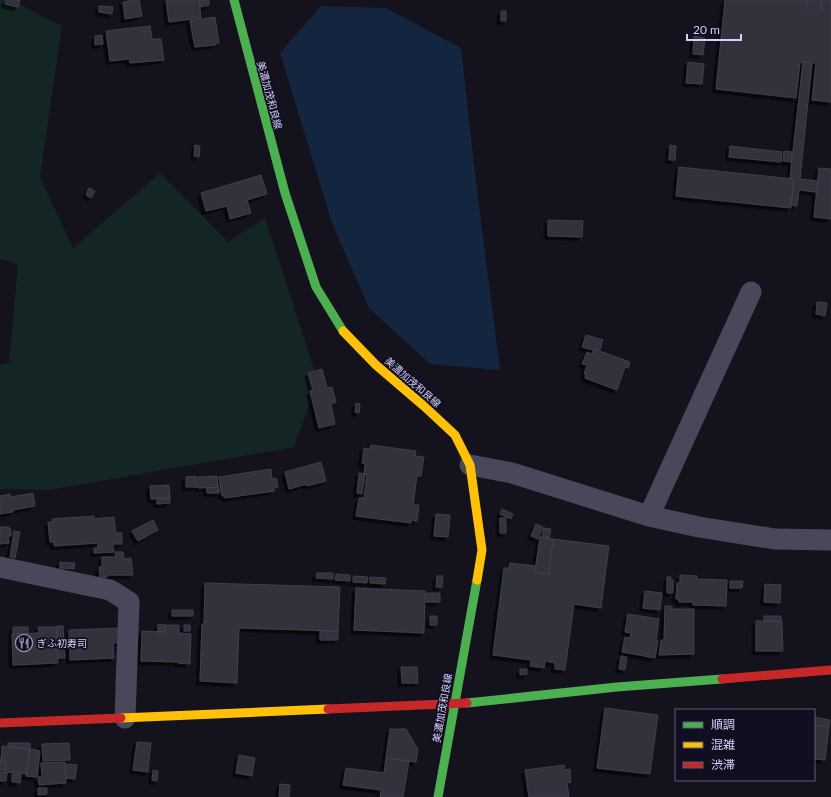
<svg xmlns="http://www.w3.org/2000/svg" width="831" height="797" font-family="Lato,'Noto Sans JP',sans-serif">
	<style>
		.green { fill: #132525 }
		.water { fill: #14263f }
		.building { fill: #32303e; stroke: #403d4e; filter: url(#shadow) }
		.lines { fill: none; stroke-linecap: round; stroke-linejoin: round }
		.street { stroke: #49485b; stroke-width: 21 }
		.fast { stroke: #4caf50; stroke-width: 9 }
		.slow { stroke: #ffc107; stroke-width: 9 }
		.jam { stroke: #c62828; stroke-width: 9 }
		.labels { text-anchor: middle; stroke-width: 3.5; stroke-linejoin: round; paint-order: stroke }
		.street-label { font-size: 10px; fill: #d4d1fa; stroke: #110f1f }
		.poi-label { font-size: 10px; fill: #d4d1fa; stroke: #110f1f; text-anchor: start }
	</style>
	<defs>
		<filter id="shadow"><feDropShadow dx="-3.5" dy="3.5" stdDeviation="0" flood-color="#0009"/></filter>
	</defs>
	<rect width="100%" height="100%" fill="#14121c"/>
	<path class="green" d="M0,0H11L62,26L40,177L73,248L160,173L228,242L265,218L318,381L294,447L49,490L0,489V364L9,363L18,264L0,259Z"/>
	<path class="water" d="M321,6L386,8L461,48L476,182L500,370L430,364L369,308L332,223L280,53Z"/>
	<path class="building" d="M6,0H20L18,7L5,4Z
		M135,0H139L142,16L125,19L123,2Z
		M166,0H199L201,18L169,22Z
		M199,0H209V5L200,7Z
		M725,0H807L805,12L821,14L822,0H831V102L812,100L816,63L803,62H800L796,98L716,89Z
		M807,0H821L820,12L807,11Z
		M99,6L113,7L112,14L99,12Z
		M501,11H506V21H501Z
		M215,17L219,43H215V45L195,47L190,21Z
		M150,26L152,39H161L164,60L130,63L129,59L110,61L106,31Z
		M102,35L103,44L95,45V36Z
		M694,36L705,38L703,55L693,54Z
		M688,62L704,64L702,84L686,83Z
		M803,62L812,63L800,179L818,181L816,192L799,190L797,206L791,205L794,179L790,178Z
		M195,145L200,146L199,157L194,156Z
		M670,145L676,146L675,160H669Z
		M730,146L782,152L781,162L729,157Z
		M784,151L792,152L791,162L783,161Z
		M679,167L794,179L791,208L676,196Z
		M819,168L831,169V219L814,217Z
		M261,175L267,194L247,200L251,213L230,219L227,206L206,211L201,193Z
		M89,188L95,191L91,198L86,195Z
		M548,220L583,221L582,237L548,236Z
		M817,302L827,303L825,316L816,314Z
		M586,335L603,340L600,350L593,348V350L582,347Z
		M594,349L630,362L628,368L625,367L617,390L585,378L586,375L584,374L587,365L582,364L587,352L592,354Z
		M322,369L327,388L332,387L336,402L331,404L335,424L319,428L310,391L313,390L308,373Z
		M356,403L360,404L359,413L355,412Z
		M371,445L416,451L415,456L424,457L421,476H417L413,505H419L417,521L411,520V523L356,516L359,498H364L367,475L364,474L365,464L362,463L364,448L370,449Z
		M321,462L326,481L307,486V484L289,489L285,472Z
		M271,469L272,479L276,478L278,487L274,488V491L225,498V496H222L219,477Z
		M359,473L365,474L362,494L357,493Z
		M196,476L197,487H186V477Z
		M217,476L218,487L198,488V477Z
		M169,485L170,498L151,499L150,486Z
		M218,487H219V493H207V488Z
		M33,493L35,506L13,510V512L0,514V496L10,494L11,497Z
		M157,498H170V503L157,504Z
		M502,509L513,514L511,519L500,514Z
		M436,514L450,515L448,537L434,536Z
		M94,516V519L114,517L116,533H122V544H113L114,552L94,553V548H98V543L54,546V542H50L48,522H53L52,519Z
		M500,518H506V533H500Z
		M153,520L158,530L138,541L132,531Z
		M536,524L543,527L538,539L531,536Z
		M0,527H9V529H11V536H8L9,543L0,544Z
		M544,528L551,529L549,538L542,537Z
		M14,531L20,532L15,558L10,557Z
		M540,537L553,539L549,574L535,572Z
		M553,539L609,546L601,608L574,604L565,670L555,669V663L545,661L544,668L530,666L531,660L493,655L504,568H509L510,563L536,566L535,572L549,574Z
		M115,552H123L124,559L131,558L133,575H107V577H100L99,567H102V557H116Z
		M60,562L75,563L74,569L60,568Z
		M317,573H333V579L316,578Z
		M336,574L350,575V581L335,580Z
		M680,575L697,576V579L727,580L726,606L693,605V602H679V599H676L677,583H680Z
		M353,576L368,577L367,583L353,582Z
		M437,576H443L442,587H436Z
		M370,577L386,578L385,584L370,583Z
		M667,577H671V580H673V593H667Z
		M730,581H743L742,588H730Z
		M205,583L340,587L338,631L239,628L237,683L200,681L202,624H204Z
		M765,584L781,585L780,603L764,602Z
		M356,588L425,591L424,633L354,630Z
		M645,591L662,593L660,610L643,608Z
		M426,593H440V602H426Z
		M665,606H672V609H694V654L659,655L661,640H664Z
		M172,610H193V616H172Z
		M628,614L659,619L656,640L658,641L655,658L622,652L625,637L630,638L631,633L625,632Z
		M430,616H437V625H430Z
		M764,616H781V621H764Z
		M756,621H782L783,651H756Z
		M158,624L165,625V632H158Z
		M165,625H179V633L191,634L190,664L178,663V662L141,661L142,631L165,632Z
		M184,625H190V631H184Z
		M57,626H63L64,641H57Z
		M13,627H28V634H13Z
		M38,627H57L58,663L13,665L12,634L39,633Z
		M121,628V642L113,643L114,658L70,660L69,630Z
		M320,631H338V640H320Z
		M57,642H64L65,658H58Z
		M621,656L627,657L625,670L619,669Z
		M401,667H417L418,683H402Z
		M520,669H527V674L520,675Z
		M605,708L658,715L650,774L597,768Z
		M814,717L830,720L829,727L814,725Z
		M814,725L829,727L825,760L814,759Z
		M390,729H406L418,749L416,762L386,758Z
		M137,742L151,743L148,772L133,770Z
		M8,743H30V749L8,747Z
		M69,743L70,760L43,761L42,744Z
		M2,746L30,749L27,774L5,772L6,761H1Z
		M30,749L40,751L37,777L26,776Z
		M239,755L255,758L252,776L236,773Z
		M386,758L409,761L403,797H380L381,790L343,785L346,768L384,773Z
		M0,760L6,761L5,771L0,770Z
		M65,762L66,783L39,785L38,777H42L41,763Z
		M66,764L77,765L75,779L66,778Z
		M564,765L565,770L570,769L571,782L567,783L569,797H529L525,770Z
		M153,770L158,771L157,781L152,780Z
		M0,772L7,773L6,781H0Z
		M12,774L21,775L20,783L12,782Z
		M280,784L290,785L289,797H279Z
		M38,788H47V794L38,795Z"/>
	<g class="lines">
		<path class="street" d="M470,465L512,473L649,516L699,527L775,539L831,540
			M649,516L751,292
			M0,567L110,590L129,602L125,718"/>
		<path class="fast" d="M234,0L285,193L316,287L343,331
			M467,703L617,687L722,679
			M438,797L477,580"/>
		<path class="slow" d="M343,331L376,365L425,407L455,435L470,465L482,550L477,580
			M121,718L328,709"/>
		<path class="jam" d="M722,679L831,670
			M328,709L467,703
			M0,723L121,718"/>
	</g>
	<defs>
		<symbol id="restaurant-ring" viewBox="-11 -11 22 22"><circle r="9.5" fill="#110f1f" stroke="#918eac" stroke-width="1.5"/><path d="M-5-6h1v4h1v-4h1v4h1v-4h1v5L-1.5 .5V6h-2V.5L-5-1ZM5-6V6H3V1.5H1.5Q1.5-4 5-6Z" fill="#918eac"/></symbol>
	</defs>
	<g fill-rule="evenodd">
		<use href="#restaurant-ring" x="14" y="633" width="20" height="20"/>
	</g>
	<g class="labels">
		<g class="street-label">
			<text transform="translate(270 95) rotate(75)" y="4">美濃加茂和良線</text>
			<text transform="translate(413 382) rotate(41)" y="4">美濃加茂和良線</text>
			<text transform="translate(442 708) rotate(-80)" y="4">美濃加茂和良線</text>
		</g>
		<g class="poi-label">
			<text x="37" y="647">ぎふ初寿司</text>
		</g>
	</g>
	<rect x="675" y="709" width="140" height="72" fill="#110f1f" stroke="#5f5d77"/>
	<rect x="683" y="722" width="20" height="6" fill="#4caf50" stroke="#5f5d77"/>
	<text x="711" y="729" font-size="12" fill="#d4d1fa">順調</text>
	<rect x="683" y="742" width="20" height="6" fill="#ffc107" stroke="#5f5d77"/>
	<text x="711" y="749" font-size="12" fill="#d4d1fa">混雑</text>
	<rect x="683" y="762" width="20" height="6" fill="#c62828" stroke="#5f5d77"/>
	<text x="711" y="769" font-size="12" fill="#d4d1fa">渋滞</text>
	<path d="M687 34v6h54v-6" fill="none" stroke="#d4d1fa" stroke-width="2"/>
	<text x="693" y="34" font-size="12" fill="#d4d1fa" stroke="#110f1f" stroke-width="3" paint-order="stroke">20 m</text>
</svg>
